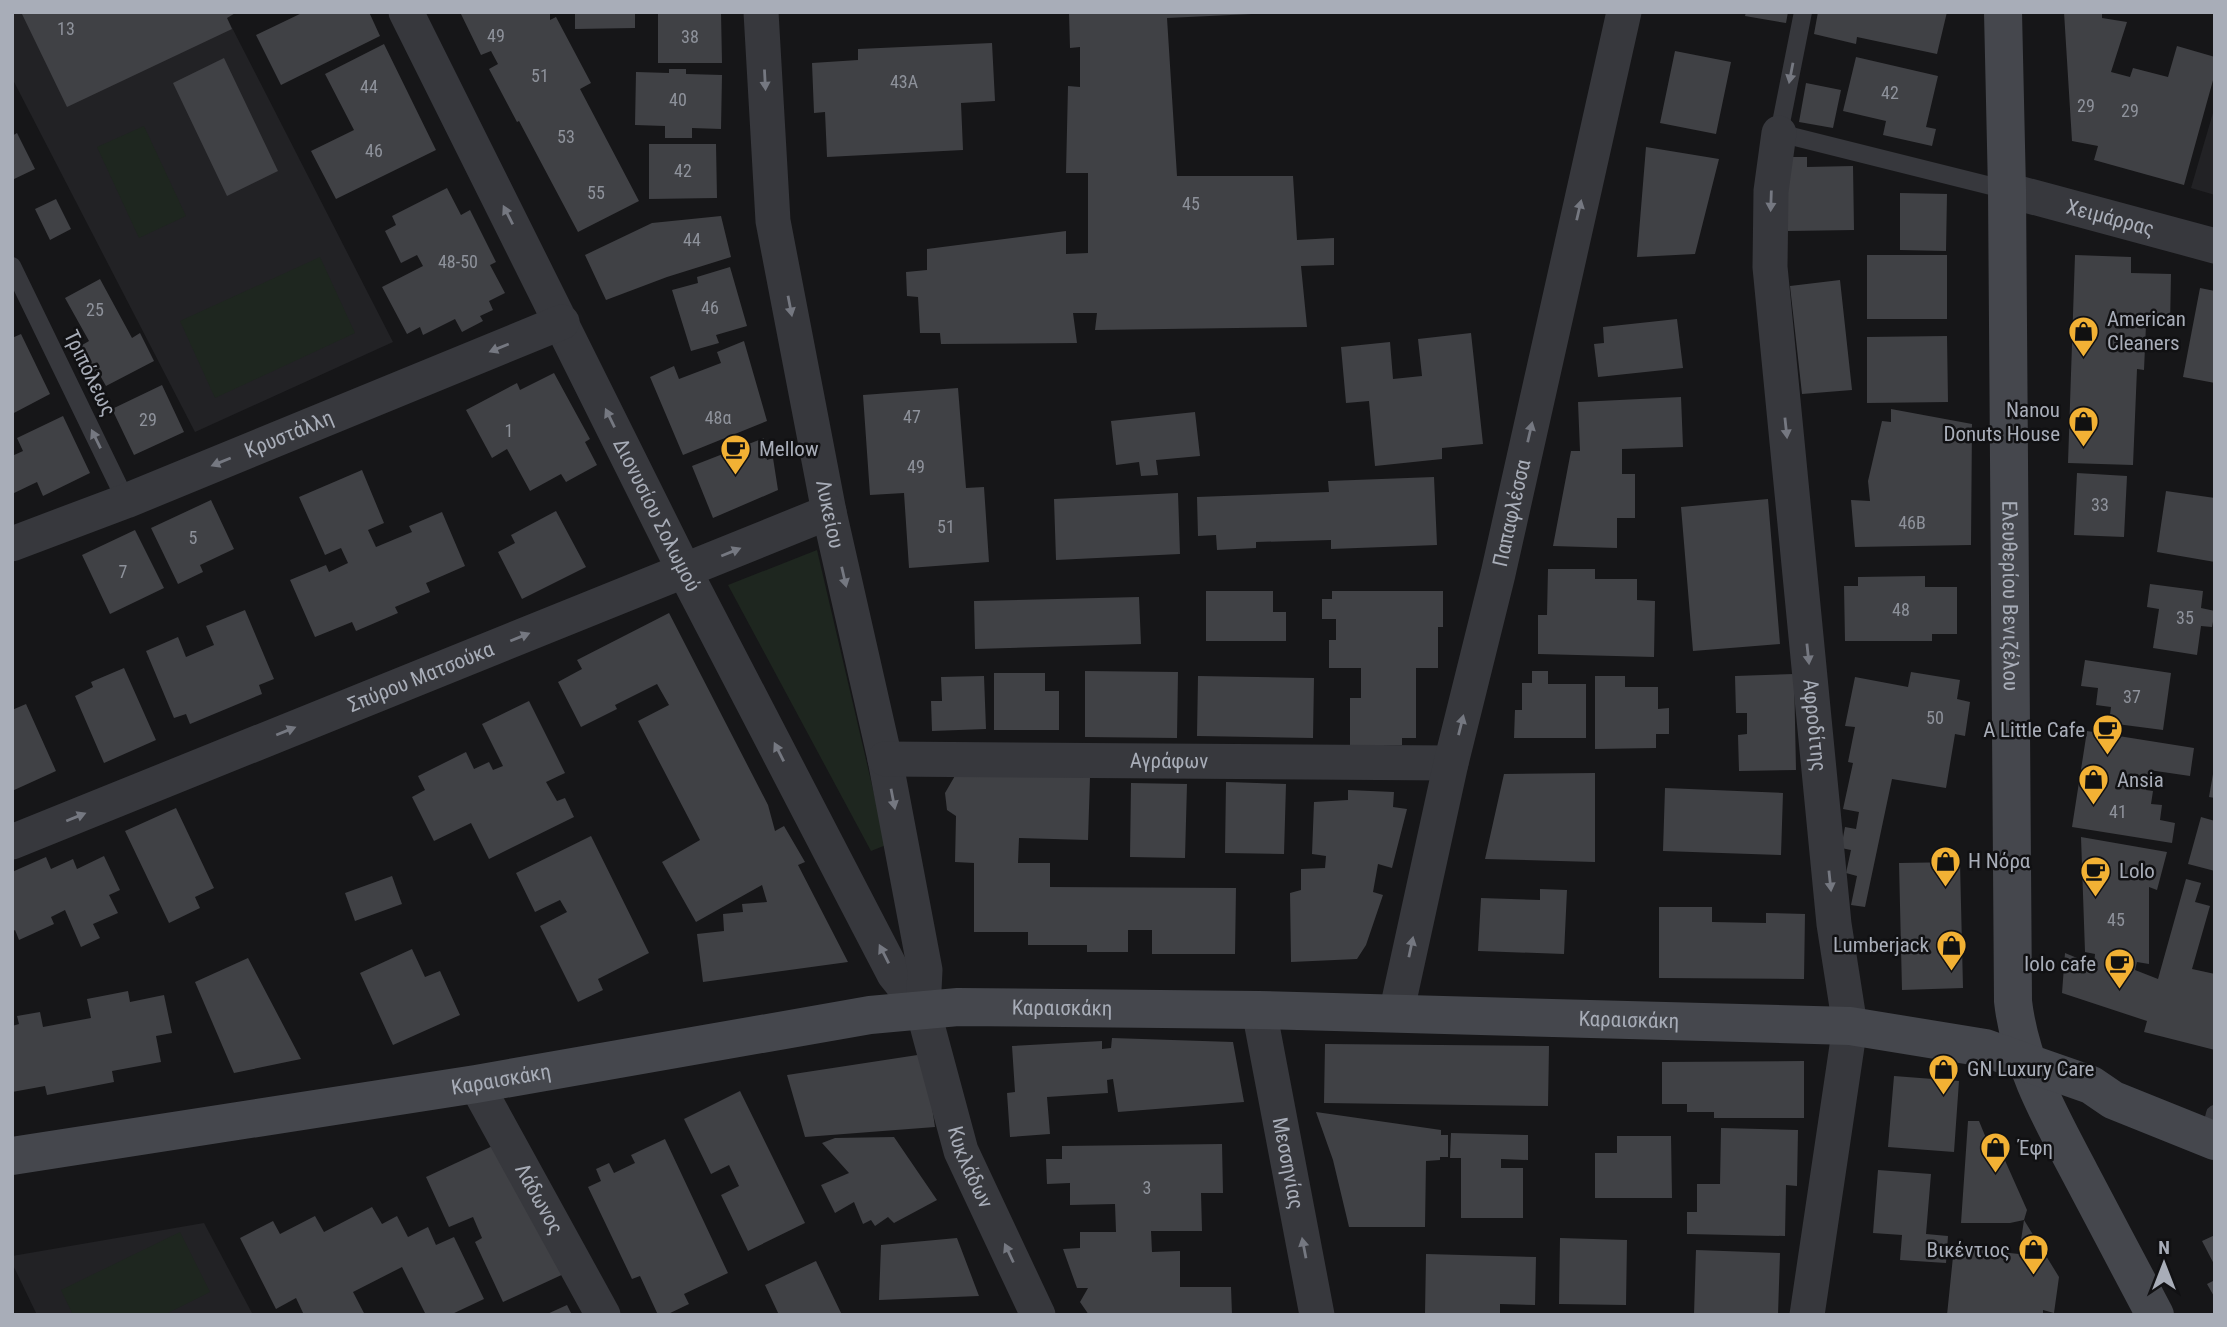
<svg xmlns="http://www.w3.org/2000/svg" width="2227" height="1327" font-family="'Roboto Condensed',sans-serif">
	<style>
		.built { fill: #222225 }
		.green { fill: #1e261f }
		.building { fill: #404145 }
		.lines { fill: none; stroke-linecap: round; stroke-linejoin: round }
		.lane { stroke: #37383d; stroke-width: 18 }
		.street { stroke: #37383d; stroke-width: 35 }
		.secondary { stroke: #45474d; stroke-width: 38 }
		.oneway { fill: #757881 }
		.labels { text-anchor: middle; stroke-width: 5; stroke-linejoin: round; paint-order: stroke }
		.number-label { font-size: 18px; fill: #8e929b }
		.street-label { font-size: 21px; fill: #a8adb8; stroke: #111113 }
		.poi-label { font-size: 21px; fill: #a8adb8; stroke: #111113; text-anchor: start }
	</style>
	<rect width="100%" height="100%" fill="#161618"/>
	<path class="built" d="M12,12H224L393,342L195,432L12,78Z
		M2215,106V195L2191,188Z
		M204,1223L253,1315H37L12,1263V1256Z"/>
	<path class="green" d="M144,126L186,216L139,238L97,147Z
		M320,257L355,333L215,398L180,321Z
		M817,550L886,845L871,851L728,585Z
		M180,1232L210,1292L164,1315H73L61,1290Z"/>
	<path class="building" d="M26,12H237L227,18L232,29L67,107L22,14Z
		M304,12H369L380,36L281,85L256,35Z
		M460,12H550V20L556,17L591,83L580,89L639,201L578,232L519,121L517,122L489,69L498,64L491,51L481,55Z
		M575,12H635V28L575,29Z
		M658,12H721L722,63H658Z
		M1069,12H1252V14L1167,18L1177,176H1293L1297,240L1334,238V265L1301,266L1307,327L1095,330L1097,313H1073L1077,343L941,344L940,333H920L918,297L907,296L906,272L927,270V249L1066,231V254L1088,253V173H1066L1068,86L1080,87V47L1070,48Z
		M1746,12H1788L1786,23L1745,16Z
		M1818,12H1947L1937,54L1857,37L1856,44L1814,34Z
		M2064,12H2102V18L2127,22L2111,72L2130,77L2133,68L2168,77L2177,46L2215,57V73L2184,185L2094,160L2098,146L2072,141Z
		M992,43L995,101L961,103L963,150L827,157L825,112L814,113L812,63L858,60V49Z
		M384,44L436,150L336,199L311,151L354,130L325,74Z
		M1675,51L1731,62L1716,134L1660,123Z
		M1856,57L1938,76L1926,127L1936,129L1932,146L1883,135L1886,121L1843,111Z
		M224,58L278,171L227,196L173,83Z
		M669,69H686V74L722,75L721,129L692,128V138H665V126L635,125L636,72L669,73Z
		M1806,83L1841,90L1833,128L1799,122Z
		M17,133L35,169L12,180V136Z
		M649,144H716L717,198L649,199Z
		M1646,147L1719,159L1695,254L1637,257Z
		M1787,157H1807V167L1853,166L1854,230L1788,231Z
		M447,188L461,215L470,210L496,262L490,265L505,293L489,301L493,310L480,316L483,321L462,332L455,319L423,335L420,327L407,334L382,287L423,266L417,255L401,263L385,231L396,225L392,216Z
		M1900,193L1947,194L1946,251L1900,250Z
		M56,199L71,229L50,240L35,209Z
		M721,216L731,257L667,277L606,300L585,255L652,223Z
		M1867,255H1947V319H1867Z
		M2075,255L2131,257V273L2171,274L2170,326L2146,325L2144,370L2137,369L2133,465L2068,463Z
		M730,267L747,326L716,335L719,343L691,351L672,290L698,283L697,277Z
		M100,279L132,338L140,333L154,361L106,386L97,370L86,377L72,351L89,341L65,298Z
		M1840,280L1852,390L1802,394L1790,286Z
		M2200,288L2215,291V383L2183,377Z
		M1677,319L1683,368L1598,377L1594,344L1604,343L1603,327Z
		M1471,333L1483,444L1442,448V459L1375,466L1369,401L1346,403L1341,347L1390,342L1393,379L1422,376L1418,339Z
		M21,334L50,394L12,414V338Z
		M1947,336L1948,402L1867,403V337Z
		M744,341L767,421L683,455L650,377L674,366L679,379L721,363L717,352Z
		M554,373L590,439L585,442L597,465L566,482L561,474L530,491L507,449L492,458L466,410L517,383L520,390Z
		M162,385L184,432L134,455L112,409Z
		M958,388L966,488L984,487L989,562L909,568L904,493L870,495L863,395Z
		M1681,397L1683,447L1622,449V474H1635V518H1617V548L1553,546L1571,451H1580L1578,402Z
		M1891,409L1972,424L1971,545L1855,547L1851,500L1870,501L1868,481L1882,421L1891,422Z
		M1195,412L1200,456L1156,460L1158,475L1141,476L1139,462L1116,465L1111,421Z
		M63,416L90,473L43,496L37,482L12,494V456L23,451L17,438Z
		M764,438L767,460L773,458L778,490L713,518L692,466Z
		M362,470L384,523L368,530L376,547L412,532L409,526L442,512L465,566L426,583L430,592L395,607L398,613L356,631L352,622L315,637L290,580L326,565L329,572L348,563L341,548L325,555L299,497Z
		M2077,473L2127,476L2124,537L2074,535Z
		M1434,477L1437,545L1331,549V540L1256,542V548L1217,550L1216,535L1198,536L1197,497L1329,492L1328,481Z
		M2166,491L2215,498V562L2157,552Z
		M1178,493L1180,554L1056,560L1054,499Z
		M1768,499L1780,644L1693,651L1681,507Z
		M211,500L234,549L200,565L203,572L178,584L151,528Z
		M556,511L586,567L522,599L498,552L515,543L511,535Z
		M135,530L164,588L110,614L82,555Z
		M1548,569H1595V579H1637V600L1655,601L1654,657L1538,654V615H1547Z
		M1925,576V587H1957V634H1932V641H1845L1844,586H1858V577Z
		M2150,584L2203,591L2201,608L2215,611L2212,627L2201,626L2197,655L2153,648L2159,609L2147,607Z
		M1206,591H1273V612H1286V641H1206Z
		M1332,591H1443V627H1438V668H1416V738H1402V745H1350V698H1361V668H1329V640H1336V619H1322V599H1332Z
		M1139,597L1141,644L975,649L974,601Z
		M245,610L274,679L259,685L262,694L190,724L186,714L174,718L146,651L178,637L186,657L214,645L206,626Z
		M669,613L768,805L775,831L784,826L805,862L798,865L848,962L703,982L697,934L724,931L723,914L743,912L742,904L767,902L762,885L696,922L662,862L700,840L638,721L669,705L657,684L615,705L617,709L581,727L558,682L582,669L577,660Z
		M2085,660L2171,673L2163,730L2109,723L2111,707L2096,705L2098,688L2081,686Z
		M124,668L156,740L104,763L75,696L93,687L91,682Z
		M1085,671L1178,672L1177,738L1085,737Z
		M1532,671H1548V684H1586V738H1514L1515,710H1522V683H1532Z
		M1911,672L1960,680L1957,699L1970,702L1965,736L1955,734L1946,788L1892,779L1865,907L1851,905L1857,876L1846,873L1851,850L1841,848L1845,827L1856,829L1859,812L1843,809L1853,763L1848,762L1855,727L1845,726L1855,677L1908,687Z
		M994,673H1045V691H1059V730H994Z
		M1794,674L1796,770L1739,771L1738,735L1747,734V713H1736L1735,676Z
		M984,676L986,729L932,731L931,701H942L941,677Z
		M1198,676L1314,678L1313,738L1197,736Z
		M1595,676H1625V687H1658V709L1669,708V734H1656V748L1595,749Z
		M529,701L565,773L546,782L557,801L565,798L574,817L489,859L471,823L434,841L412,797L425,790L418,776L466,752L474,769L489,762L493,770L503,766L482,724Z
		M26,704L56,771L12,791V710Z
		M2087,731L2194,748L2190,776L2149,770L2146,790L2153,791L2151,804L2162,805L2160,820L2175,823L2172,843L2072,827Z
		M1595,773V862L1485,859L1504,774Z
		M956,774L1090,777L1088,840L1019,838L1018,863H1050V887L1236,888L1235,954H1152V930H1128V952H1087V945H1028V932H974V863L955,862L956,816L947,810L945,793Z
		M2213,774H2215V798L2209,797Z
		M1226,782L1286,784L1284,854L1225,853Z
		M1131,783L1187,784L1185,858L1130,857Z
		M1665,788L1783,793L1781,855L1663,851Z
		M1348,790L1394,792L1393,807L1407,809L1392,868L1378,864L1373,892L1383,895L1366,945L1357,959L1291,962L1290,893L1301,890V869L1325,868L1326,856L1312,854L1314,802L1348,800Z
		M176,808L214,888L195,897L200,908L169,923L125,831Z
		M2201,817L2215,821V871L2188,864Z
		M591,836L649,953L598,979L603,990L578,1002L540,926L567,912L560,900L535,912L516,873Z
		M2081,837L2167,852L2157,890L2149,887V964L2137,962L2135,970L2158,979L2186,879L2201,883L2195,902L2210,906L2192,969L2215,974V1050L2144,1032L2147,1021L2062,993L2065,953L2094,965L2095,954L2085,952Z
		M104,856L120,890L109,895L118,913L93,924L100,938L81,947L65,910L51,917L54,924L19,940L15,930L12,932V872L46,857L51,869L73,859L77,869Z
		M1960,862L1963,988L1902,990L1899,863Z
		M392,876L402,904L355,921L345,893Z
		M1540,889L1567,890L1564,954L1478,951L1481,898L1540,900Z
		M1659,907H1712V922L1766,923V913L1805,914L1804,979L1659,978Z
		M412,949L425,977L440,971L460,1015L393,1045L360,973Z
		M248,958L301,1059L234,1073L195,982Z
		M128,991L130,1002L164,995L172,1033L156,1036L161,1062L112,1071L114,1082L47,1095L45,1086L12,1092V1026L19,1024L17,1016L40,1012L43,1027L91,1018L87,999Z
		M1112,1038L1233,1042L1244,1102L1118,1112L1113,1079L1107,1080L1108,1093L1047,1097L1050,1134L1010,1137L1007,1093L1015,1092L1012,1046L1102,1041V1049L1111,1048Z
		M1325,1044L1549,1046L1548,1106L1324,1103Z
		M924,1054L935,1127L805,1137L787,1075Z
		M1804,1061V1118H1714V1112H1687V1104H1662V1062Z
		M1894,1076L1959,1081L1954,1152L1888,1147Z
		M740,1091L805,1223L748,1251L721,1195L739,1186L729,1165L711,1174L684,1119Z
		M1316,1112L1441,1130V1135H1448V1157H1440V1160L1426,1161L1425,1227H1349L1333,1160Z
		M1968,1121H1979L1988,1143L1995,1138L2027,1210L2024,1220L2010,1223H1961Z
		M1721,1128L1798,1130L1797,1186L1786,1185L1785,1236L1687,1234V1212H1697V1184H1720Z
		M1451,1133L1528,1135V1160L1501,1159V1168H1523V1218H1461V1158H1450Z
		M1617,1136H1671L1672,1198H1595V1153H1617Z
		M894,1137L937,1200L894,1223L888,1217L875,1226L871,1220L863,1224L854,1202L835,1213L821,1185L849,1173L822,1143L835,1138Z
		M665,1139L728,1273L684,1294L689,1304L666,1315H658L640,1276L632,1279L588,1187L601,1181L596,1169L609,1163L614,1173L635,1163L631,1155Z
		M499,1143L568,1272L503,1302L475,1242L482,1238L473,1217L449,1227L426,1177Z
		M1222,1144L1223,1193H1201L1202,1231H1151L1152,1252L1180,1251V1287H1231L1232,1315H1089L1080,1302L1088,1288H1077L1063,1249L1080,1248V1232H1116L1115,1204L1070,1205V1183L1047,1184L1046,1159H1062V1146Z
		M1878,1170L1931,1174L1926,1234L1948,1236L1946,1263L1900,1260L1902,1235L1873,1233Z
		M372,1207L382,1224L397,1216L408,1237L428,1227L436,1245L454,1237L484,1299L450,1315H426L402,1267L353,1292L365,1315H304L296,1298L276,1309L240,1238L273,1221L280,1234L315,1216L324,1232Z
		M2024,1220L2059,1277L2054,1313L2043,1310V1315H1947L1954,1247L2019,1254Z
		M2215,1235V1266L2202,1241Z
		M957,1238L979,1296L879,1300L881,1245Z
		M1560,1238L1627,1240L1626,1305L1559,1304Z
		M1696,1250L1780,1253L1778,1315H1694Z
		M1426,1254L1536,1257L1535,1305L1500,1304V1315H1425Z
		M816,1261L842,1315H779L765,1285Z
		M2215,1280V1298L2207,1284Z
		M567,1305L572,1315H545Z"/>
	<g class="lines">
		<path class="lane" d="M1803,12L1779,133L2007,190
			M12,266L126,501
			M2209,1138L2215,1114"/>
		<g class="street">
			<path id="s1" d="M406,12L684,570L894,974L923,1010"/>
			<path id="s2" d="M761,12L773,221L829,512L885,759L925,970L923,1010L961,1151L1038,1315"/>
			<path id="s3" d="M1779,133L1771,191L1770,267L1834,924L1850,1026L1807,1315"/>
			<path id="s4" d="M2007,190L2215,246"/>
			<path id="s5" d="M12,544L126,501L562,322"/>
			<path id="s6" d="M885,759L1451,763"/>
			<path id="s7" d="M12,842L829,512"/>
			<path id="s8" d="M1259,1010L1317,1315"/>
			<path id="s9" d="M1396,1014L1451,763L1498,574L1624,12"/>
			<path id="s10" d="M476,1084L603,1315"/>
		</g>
		<g class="secondary">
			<path id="s11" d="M2003,12L2007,190L2013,1001C2020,1064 2051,1118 2080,1173C2105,1220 2130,1268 2155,1315"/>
			<path id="s12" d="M12,1156L476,1084L870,1015L958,1007L1259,1010L1850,1026L1985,1048L2091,1085L2113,1100L2215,1141"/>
		</g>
	</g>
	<defs><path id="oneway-solid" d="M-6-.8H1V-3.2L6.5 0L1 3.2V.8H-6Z" transform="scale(1.75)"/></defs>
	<g class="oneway">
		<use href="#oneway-solid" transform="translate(1791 73) rotate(101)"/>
		<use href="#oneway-solid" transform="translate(765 80) rotate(87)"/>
		<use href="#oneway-solid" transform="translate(1771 201) rotate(92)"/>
		<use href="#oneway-solid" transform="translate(1579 210) rotate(-77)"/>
		<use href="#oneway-solid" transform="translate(508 215) rotate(-117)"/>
		<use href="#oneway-solid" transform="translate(790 306) rotate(79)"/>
		<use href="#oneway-solid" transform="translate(499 348) rotate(158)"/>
		<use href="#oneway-solid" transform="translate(610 418) rotate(-116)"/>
		<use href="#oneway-solid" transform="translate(1786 428) rotate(84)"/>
		<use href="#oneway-solid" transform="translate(1530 432) rotate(-77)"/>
		<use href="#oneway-solid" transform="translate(96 439) rotate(-116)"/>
		<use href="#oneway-solid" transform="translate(221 462) rotate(158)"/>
		<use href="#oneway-solid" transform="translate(731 552) rotate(-22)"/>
		<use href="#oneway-solid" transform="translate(844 577) rotate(77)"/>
		<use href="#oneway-solid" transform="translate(520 637) rotate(-22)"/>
		<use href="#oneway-solid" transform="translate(1808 654) rotate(84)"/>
		<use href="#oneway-solid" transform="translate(1461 725) rotate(-76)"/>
		<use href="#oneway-solid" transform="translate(286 731) rotate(-22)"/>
		<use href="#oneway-solid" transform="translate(779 752) rotate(-117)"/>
		<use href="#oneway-solid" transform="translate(893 799) rotate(79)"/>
		<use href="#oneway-solid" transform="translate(76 817) rotate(-22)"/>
		<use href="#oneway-solid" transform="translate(1830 881) rotate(84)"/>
		<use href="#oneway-solid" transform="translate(1411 947) rotate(-78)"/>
		<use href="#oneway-solid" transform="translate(884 954) rotate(-117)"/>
		<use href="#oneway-solid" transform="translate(1304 1248) rotate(-101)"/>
		<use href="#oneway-solid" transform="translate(1009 1253) rotate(-115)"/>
	</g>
	<defs>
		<symbol id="shop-pin" viewBox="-11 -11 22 30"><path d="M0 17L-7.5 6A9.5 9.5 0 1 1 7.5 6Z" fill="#f2b134" stroke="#111113"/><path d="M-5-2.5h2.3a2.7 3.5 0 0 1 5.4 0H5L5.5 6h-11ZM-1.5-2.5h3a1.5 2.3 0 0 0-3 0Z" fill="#111"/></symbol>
		<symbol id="cafe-pin" viewBox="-11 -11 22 30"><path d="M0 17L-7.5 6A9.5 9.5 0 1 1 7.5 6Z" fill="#f2b134" stroke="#111113"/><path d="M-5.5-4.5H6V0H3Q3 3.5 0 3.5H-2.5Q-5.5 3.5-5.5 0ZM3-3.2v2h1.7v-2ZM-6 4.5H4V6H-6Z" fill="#111"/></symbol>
	</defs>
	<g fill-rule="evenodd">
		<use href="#shop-pin" x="2066" y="314" width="35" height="47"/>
		<use href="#shop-pin" x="2066" y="404" width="35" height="47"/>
		<use href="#cafe-pin" x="718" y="432" width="35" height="47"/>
		<use href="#cafe-pin" x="2090" y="712" width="35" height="47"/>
		<use href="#shop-pin" x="2076" y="762" width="35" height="47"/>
		<use href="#shop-pin" x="1928" y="844" width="35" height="47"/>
		<use href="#cafe-pin" x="2078" y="854" width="35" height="47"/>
		<use href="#shop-pin" x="1934" y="928" width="35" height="47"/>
		<use href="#cafe-pin" x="2102" y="946" width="35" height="47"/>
		<use href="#shop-pin" x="1926" y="1052" width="35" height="47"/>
		<use href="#shop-pin" x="1978" y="1130" width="35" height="47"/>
		<use href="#shop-pin" x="2016" y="1232" width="35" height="47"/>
	</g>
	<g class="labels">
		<g class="number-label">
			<text x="66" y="35">13</text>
			<text x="496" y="42">49</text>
			<text x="690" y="43">38</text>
			<text x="540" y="82">51</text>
			<text x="904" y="88">43A</text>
			<text x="369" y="93">44</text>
			<text x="1890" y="99">42</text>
			<text x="678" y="106">40</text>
			<text x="2086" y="112">29</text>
			<text x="2130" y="117">29</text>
			<text x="566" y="143">53</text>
			<text x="374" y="157">46</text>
			<text x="683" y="177">42</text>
			<text x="596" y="199">55</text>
			<text x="1191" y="210">45</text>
			<text x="692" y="246">44</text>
			<text x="458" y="268">48-50</text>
			<text x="710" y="314">46</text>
			<text x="95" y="316">25</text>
			<text x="912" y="423">47</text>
			<text x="718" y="424">48α</text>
			<text x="148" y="426">29</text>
			<text x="509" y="437">1</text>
			<text x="916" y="473">49</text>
			<text x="2100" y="511">33</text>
			<text x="1912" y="529">46Β</text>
			<text x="946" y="533">51</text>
			<text x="193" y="544">5</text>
			<text x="123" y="578">7</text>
			<text x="1901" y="616">48</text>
			<text x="2185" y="624">35</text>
			<text x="2132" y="703">37</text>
			<text x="1935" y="724">50</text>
			<text x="2118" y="818">41</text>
			<text x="2116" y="926">45</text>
			<text x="1147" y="1194">3</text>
		</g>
		<g class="street-label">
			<text dy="7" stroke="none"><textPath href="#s4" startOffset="107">Χειμάρρας</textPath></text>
			<text transform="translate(90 373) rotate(64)" y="7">Τριπόλεως</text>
			<text dy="7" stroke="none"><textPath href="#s5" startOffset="298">Κρυστάλλη</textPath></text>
			<text dy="7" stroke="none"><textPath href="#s2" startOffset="508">Λυκείου</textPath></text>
			<text dy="7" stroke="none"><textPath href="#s9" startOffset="514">Παπαφλέσσα</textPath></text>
			<text dy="7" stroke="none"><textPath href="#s1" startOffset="562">Διονυσίου Σολωμού</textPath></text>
			<text dy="7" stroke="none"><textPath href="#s11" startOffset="584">Ελευθερίου Βενιζέλου</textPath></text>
			<text dy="7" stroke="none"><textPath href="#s7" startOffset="441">Σπύρου Ματσούκα</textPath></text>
			<text dy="7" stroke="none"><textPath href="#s3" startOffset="595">Αφροδίτης</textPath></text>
			<text dy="7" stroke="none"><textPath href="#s6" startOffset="284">Αγράφων</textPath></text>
			<text dy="7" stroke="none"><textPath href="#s12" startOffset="1062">Καραισκάκη</textPath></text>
			<text dy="7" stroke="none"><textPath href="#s12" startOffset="1629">Καραισκάκη</textPath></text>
			<text dy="7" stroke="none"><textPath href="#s12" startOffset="495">Καραισκάκη</textPath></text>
			<text dy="7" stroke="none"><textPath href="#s8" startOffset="156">Μεσσηνίας</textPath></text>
			<text dy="7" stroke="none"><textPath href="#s2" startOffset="1178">Κυκλάδων</textPath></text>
			<text dy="7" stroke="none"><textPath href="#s10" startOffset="131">Λάδωνος</textPath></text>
		</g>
		<g class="poi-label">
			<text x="2107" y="326">American<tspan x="2107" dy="24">Cleaners</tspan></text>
			<text x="2060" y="417" text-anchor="end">Nanou<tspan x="2060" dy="24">Donuts House</tspan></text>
			<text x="759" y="456">Mellow</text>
			<text x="2085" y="737" text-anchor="end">A Little Cafe</text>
			<text x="2117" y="787">Ansia</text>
			<text x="1968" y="868">Η Νόρα</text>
			<text x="2119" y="878">Lolo</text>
			<text x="1929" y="952" text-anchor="end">Lumberjack</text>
			<text x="2096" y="971" text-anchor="end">Iolo cafe</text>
			<text x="1967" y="1076">GN Luxury Care</text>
			<text x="2018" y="1155">Έφη</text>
			<text x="2010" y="1257" text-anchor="end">Βικέντιος</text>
		</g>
	</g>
	<rect width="2227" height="1327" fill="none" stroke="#a8adb8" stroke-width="28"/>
	<g transform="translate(2164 1264)" stroke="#111113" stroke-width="5" paint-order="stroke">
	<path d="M0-5L12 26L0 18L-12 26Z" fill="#a8adb8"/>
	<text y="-10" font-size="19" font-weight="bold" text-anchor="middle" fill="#a8adb8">N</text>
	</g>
</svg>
